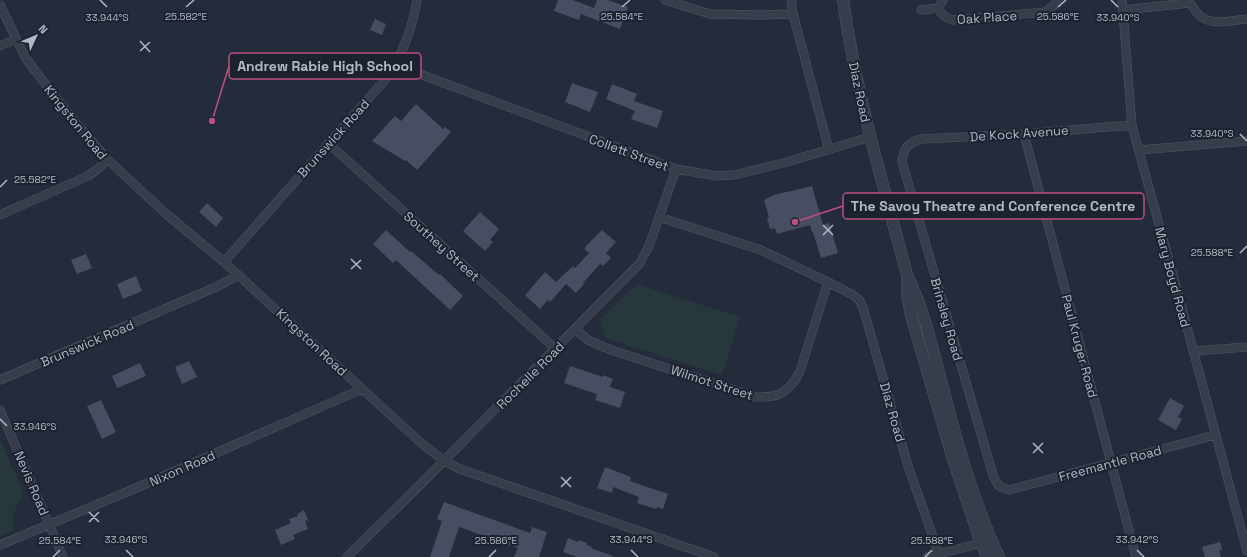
<svg xmlns="http://www.w3.org/2000/svg" width="1247" height="557" font-family="'Space Grotesk',sans-serif">
	<style>
		.green { fill: #27383d }
		.building { fill: #484e62 }
		.lines { fill: none; stroke-linecap: round; stroke-linejoin: round }
		.minor-casing { stroke: #535866; stroke-width: 9 }
		.tertiary-casing { stroke: #535866; stroke-width: 12 }
		.minor { stroke: #373d4b; stroke-width: 8 }
		.tertiary { stroke: #373d4b; stroke-width: 11 }
		.ticks { fill: none; stroke: #b3b8c7; stroke-width: 1.5 }
		.labels { text-anchor: middle; stroke-width: 4; stroke-linejoin: round; paint-order: stroke }
		.street-label { font-size: 13px; fill: #b3b8c7; stroke: #1d2230 }
		.ticks-label { font-size: 10px; text-anchor: middle; fill: #b3b8c7; stroke: #1d2230; stroke-width: 4; stroke-linejoin: round; paint-order: stroke }
		.leader { fill: none; stroke: #bd5081; stroke-width: 1.5 }
		.callout-dot { fill: #bd5081; stroke: #1d2230; stroke-width: 1.5 }
		.callout { fill: #1d2230; stroke: #bd5081; stroke-width: 1.5 }
		.callout-label { font-size: 14px; text-anchor: middle; font-weight: bold; fill: #b3b8c7 }
	</style>
	<rect width="100%" height="100%" fill="#242b3b"/>
	<path class="green" d="M637,284L740,317L722,375L605,338L600,319Z
		M0,439L23,492C19,509 9,510 14,530L0,536Z"/>
	<path class="building" d="M558,0H573L594,8L597,0H608L628,7L620,29L581,14L579,20L554,11Z
		M375,19L386,24L382,35L370,30Z
		M572,83L598,92L590,112L565,102Z
		M612,84L637,94L634,101L663,111L657,128L631,119L635,111L606,99Z
		M416,104L443,129L445,127L451,132L417,170L406,160L405,161L372,141L395,116L401,121Z
		M812,186L823,225L829,223L838,253L821,258L813,232H812L810,225L777,234L775,228L770,229L767,218L769,217L764,200L774,195Z
		M207,203L223,218L216,227L199,212Z
		M480,212L499,229L490,240L493,242L485,251L463,231Z
		M386,230L410,252L411,251L439,275L440,274L463,296L450,310L396,260L393,263L373,244Z
		M602,230L616,242L606,253L611,258L603,266L600,264L583,283L584,284L576,293L566,284L550,302L548,300L540,309L525,295L545,272L556,282L573,266L575,268L589,253L584,249L586,248L585,247Z
		M86,254L92,268L77,274L71,260Z
		M136,276L142,291L123,299L117,284Z
		M189,361L197,377L182,384L175,367Z
		M140,363L146,376L117,388L112,376Z
		M570,366L603,377V375L613,379L610,387L625,392L620,408L595,400L597,394L564,383Z
		M1170,398L1184,406L1178,417L1182,419L1176,430L1158,420Z
		M101,400L116,432L102,439L87,406Z
		M605,467L631,477L630,481L668,494L663,509L657,507L656,509L637,503L639,497L613,487L612,493L597,488Z
		M444,502L530,533L532,527L547,532L539,557H514L518,548L459,527L449,557H430L442,521L437,519Z
		M304,510L308,520L305,521L308,529L293,535L295,539L281,545L275,530L291,523L289,519L298,516L297,514Z
		M568,538L578,542L579,540L587,543V545L592,547L591,548L613,556L612,557H577L563,552Z
		M1220,542L1222,550L1219,551L1221,557H1205L1202,547Z"/>
	<g class="lines">
		<defs>
			<path id="minor" d="M665,0L710,14L762,15L793,14
				M791,0L793,14L829,150
				M1122,0L1132,126L1173,275L1247,551
				M1190,3C1193,7 1196,12 1200,16C1211,26 1233,20 1247,19
				M0,5L25,57L36,72L75,122L107,159L165,213L224,262L420,442L444,461L460,469L714,557
				M938,8C942,15 945,18 953,20L1046,12L1060,0
				M938,8L943,0
				M921,10L938,8
				M1123,10L1190,3
				M0,46L16,39
				M395,65L676,169L717,176L734,175L787,162L870,137
				M1132,126H1119L1024,134L922,139C908,142 903,149 902,162L993,475L998,485L1001,487L1009,490L1215,435
				M1024,134L1136,557
				M328,143L556,349
				M1139,150L1247,141
				M0,215L88,176L99,168L107,159
				M659,217L761,250L828,282L853,295L860,301L864,311L908,466L940,557
				M224,262L384,81C403,53 411,34 417,0
				M575,329L588,340L611,350L756,397C779,398 790,392 800,371L828,282
				M1193,351L1247,347
				M0,380L216,287L239,275
				M0,410L63,557
				M0,545L141,486L362,389
				M347,557L422,483L640,263L649,246L676,169
				M927,557L985,542"/>
			<path id="tertiary" d="M843,0C856,94 883,184 907,275C926,314 934,355 945,396C959,451 975,506 999,557
				M907,280V294L911,315L952,456L981,543L987,557"/>
		</defs>
		<use href="#minor" class="minor-casing"/>
		<use href="#tertiary" class="tertiary-casing"/>
		<use href="#minor" class="minor"/>
		<use href="#tertiary" class="tertiary"/>
	</g>
	<path class="ticks" d="M100,0L107,7M1111,0L1118,7M186,7L194,0M622,7L630,0M1058,7L1066,0M140,41L150,52M140,51L150,42M1240,134L1247,141M0,187L7,180M823,225L833,235M823,235L833,225M1240,253L1247,246M351,259L361,269M351,269L361,260M0,419L7,426M1033,443L1043,453M1033,453L1043,443M561,477L571,487M561,487L571,477M89,512L99,522M89,522L99,512M126,550L133,557M631,550L638,557M1137,550L1144,557M53,557L60,550M489,557L496,550M925,557L932,550"/>
	<g class="labels">
		<g class="street-label">
			<text transform="translate(987 17) rotate(-4)" y="5">Oak Place</text>
			<text transform="translate(860 92) rotate(78)" y="5">Diaz Road</text>
			<text transform="translate(76 122) rotate(51)" y="5">Kingston Road</text>
			<text transform="translate(1019 133) rotate(-4)" y="5">De Kock Avenue</text>
			<text transform="translate(333 138) rotate(-48)" y="5">Brunswick Road</text>
			<text transform="translate(629 152) rotate(20)" y="5">Collett Street</text>
			<text transform="translate(442 246) rotate(42)" y="5">Southey Street</text>
			<text transform="translate(1173 277) rotate(75)" y="5">Mary Boyd Road</text>
			<text transform="translate(947 319) rotate(74)" y="5">Brinsley Road</text>
			<text transform="translate(312 342) rotate(43)" y="5">Kingston Road</text>
			<text transform="translate(87 343) rotate(-23)" y="5">Brunswick Road</text>
			<text transform="translate(1080 346) rotate(75)" y="5">Paul Kruger Road</text>
			<text transform="translate(530 375) rotate(-45)" y="5">Rochelle Road</text>
			<text transform="translate(712 382) rotate(18)" y="5">Wilmot Street</text>
			<text transform="translate(893 412) rotate(74)" y="5">Diaz Road</text>
			<text transform="translate(1110 463) rotate(-15)" y="5">Freemantle Road</text>
			<text transform="translate(182 468) rotate(-24)" y="5">Nixon Road</text>
			<text transform="translate(32 483) rotate(67)" y="5">Nevis Road</text>
		</g>
	</g>
	<g class="ticks-label">
		<text x="186" y="20">25.582°E</text>
		<text x="622" y="20">25.584°E</text>
		<text x="1058" y="20">25.586°E</text>
		<text x="107" y="21">33.944°S</text>
		<text x="1118" y="21">33.940°S</text>
		<text x="1212" y="137">33.940°S</text>
		<text x="35" y="183">25.582°E</text>
		<text x="1212" y="256">25.588°E</text>
		<text x="35" y="430">33.946°S</text>
		<text x="126" y="543">33.946°S</text>
		<text x="631" y="543">33.944°S</text>
		<text x="1137" y="543">33.942°S</text>
		<text x="60" y="544">25.584°E</text>
		<text x="496" y="544">25.586°E</text>
		<text x="932" y="544">25.588°E</text>
	</g>
	<path class="leader" d="M212 121L229 66M795 222L843 206"/>
	<g class="callout-dot">
		<circle cx="212" cy="121" r="4"/>
		<circle cx="795" cy="222" r="4"/>
	</g>
	<g class="callout">
		<rect x="229" y="53" width="192" height="26" rx="4"/>
		<rect x="843" y="193" width="301" height="26" rx="4"/>
	</g>
	<g class="callout-label">
		<text x="325" y="71">Andrew Rabie High School</text>
		<text x="993" y="211">The Savoy Theatre and Conference Centre</text>
	</g>
	<g transform="translate(36 36) rotate(46)" stroke="#1d2230" stroke-width="3" paint-order="stroke">
	<path d="M0-3L7 15L0 10L-7 15Z" fill="#b3b8c7"/>
	<text y="-6" font-size="11" font-weight="bold" text-anchor="middle" fill="#b3b8c7">N</text>
	</g>
</svg>
